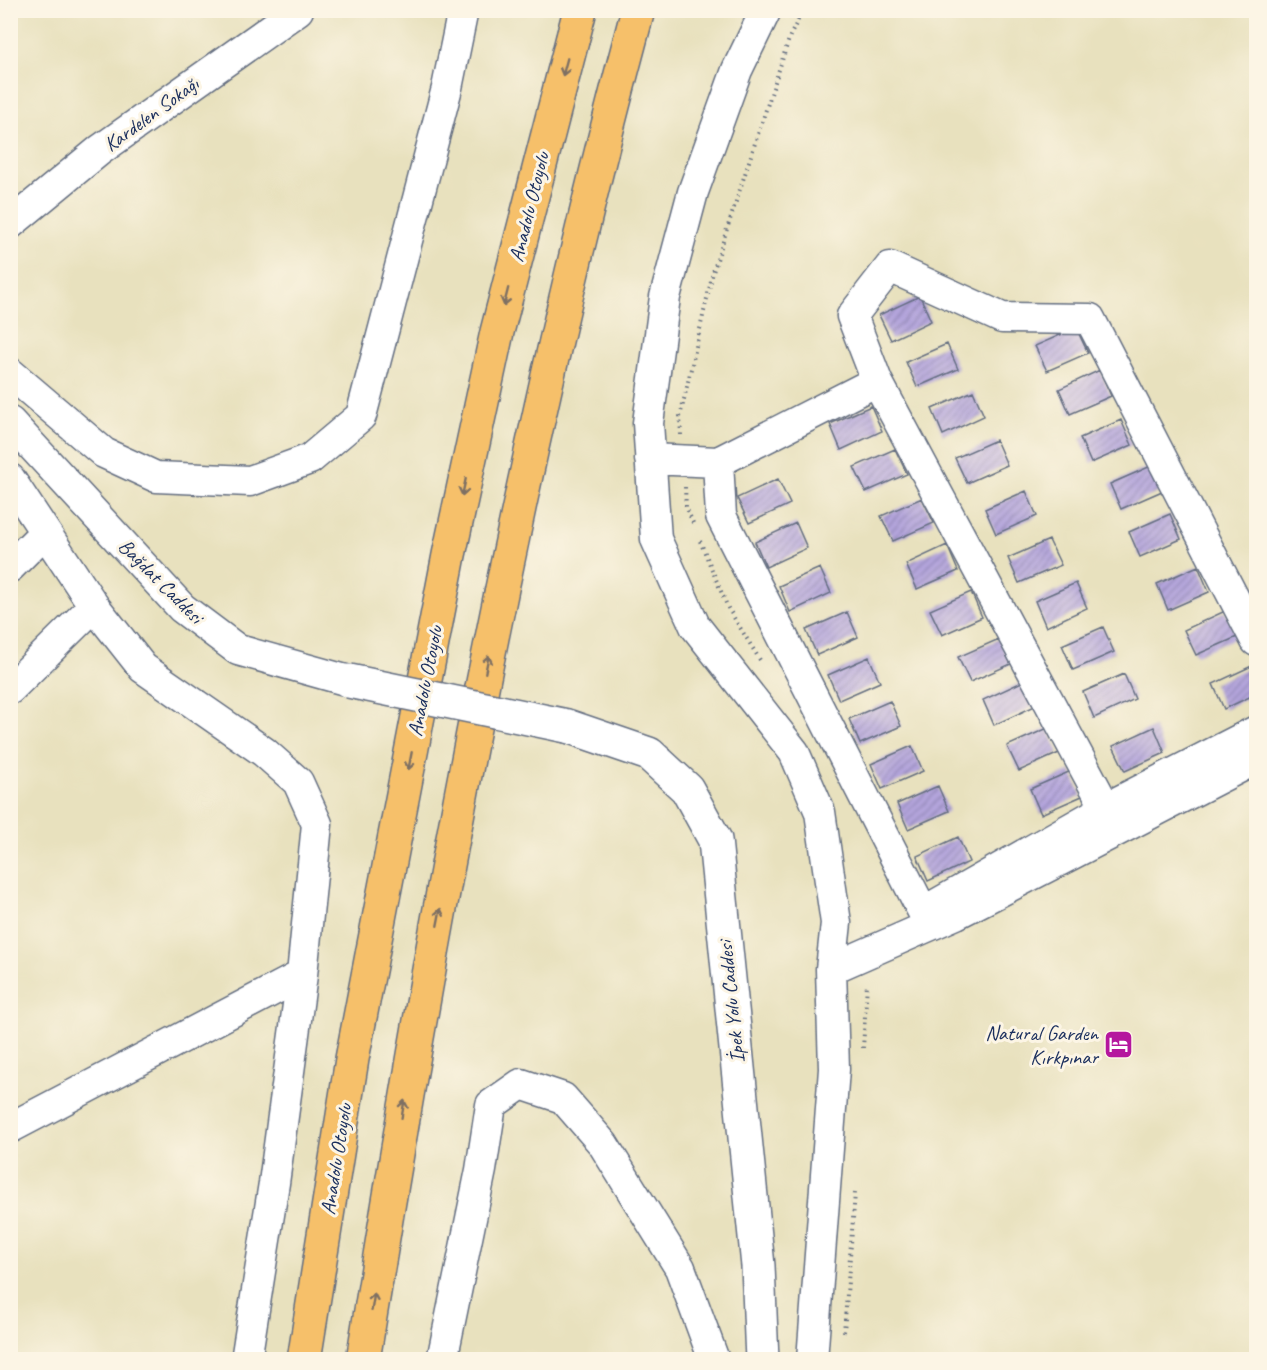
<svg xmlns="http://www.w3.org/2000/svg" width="1267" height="1370" font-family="Caveat,sans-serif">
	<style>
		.building { fill: url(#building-hatch) }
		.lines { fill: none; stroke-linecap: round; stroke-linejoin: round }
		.minor-casing { stroke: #636d80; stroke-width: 33 }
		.tertiary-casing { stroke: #636d80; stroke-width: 36 }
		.motorway-casing { stroke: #636d80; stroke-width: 36 }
		.path { stroke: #636d80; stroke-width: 4; stroke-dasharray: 1.5 4.5; stroke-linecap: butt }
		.minor { stroke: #fff; stroke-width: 30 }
		.tertiary { stroke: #fff; stroke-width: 33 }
		.motorway { stroke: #f6c06b; stroke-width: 33 }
		.tertiary-bridge-casing { stroke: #636d80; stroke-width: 36; stroke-linecap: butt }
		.tertiary-bridge { stroke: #fff; stroke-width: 33 }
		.oneway { stroke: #7e7064 }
		.labels { text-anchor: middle; stroke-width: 6; stroke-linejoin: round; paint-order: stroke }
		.street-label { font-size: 21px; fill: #1b2f5e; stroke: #fcf5e5 }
		.poi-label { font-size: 21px; fill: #1b2f5e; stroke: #fcf5e5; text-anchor: end }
	</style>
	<defs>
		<pattern id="building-hatch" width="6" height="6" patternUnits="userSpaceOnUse" patternTransform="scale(1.5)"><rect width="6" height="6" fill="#b3a4db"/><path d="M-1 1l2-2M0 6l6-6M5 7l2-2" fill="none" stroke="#9186b5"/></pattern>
	</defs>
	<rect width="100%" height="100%" fill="#fcf5e5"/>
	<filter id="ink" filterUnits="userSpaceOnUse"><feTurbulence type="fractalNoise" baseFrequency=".0167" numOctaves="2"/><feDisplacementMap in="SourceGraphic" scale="12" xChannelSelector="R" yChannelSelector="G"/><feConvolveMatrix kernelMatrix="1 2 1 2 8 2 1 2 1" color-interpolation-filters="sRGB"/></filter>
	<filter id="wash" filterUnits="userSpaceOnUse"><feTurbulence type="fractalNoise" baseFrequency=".008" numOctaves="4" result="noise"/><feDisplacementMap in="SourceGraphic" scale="24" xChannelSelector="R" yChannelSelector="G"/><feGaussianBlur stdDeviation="1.35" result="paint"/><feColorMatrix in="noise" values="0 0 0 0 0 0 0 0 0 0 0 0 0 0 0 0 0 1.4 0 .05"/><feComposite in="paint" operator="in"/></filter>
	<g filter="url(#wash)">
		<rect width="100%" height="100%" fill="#e8e1be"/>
		<g id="blocks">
			<path class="building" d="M920,296L931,321L891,340L879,315Z
				M1076,328L1088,353L1047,371L1035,346Z
				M947,344L958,369L917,387L906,362Z
				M1100,370L1111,396L1070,414L1059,389Z
				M973,391L984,416L943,435L932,409Z
				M871,406L882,431L841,450L830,424Z
				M1121,420L1132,445L1091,463L1080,438Z
				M996,440L1007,465L967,483L955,458Z
				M895,449L907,474L866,492L854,467Z
				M1151,466L1162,491L1121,509L1110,484Z
				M778,479L790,504L749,523L737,498Z
				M1026,491L1037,516L996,534L985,509Z
				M922,498L934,523L893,541L881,516Z
				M1170,514L1181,539L1140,557L1129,532Z
				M796,523L807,548L766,567L755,542Z
				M1049,540L1061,565L1019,583L1008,558Z
				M947,545L958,571L917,589L906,564Z
				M1198,566L1209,592L1168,610L1157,584Z
				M820,568L831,593L790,612L779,586Z
				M1076,583L1087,608L1046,627L1035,601Z
				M971,592L982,617L942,635L930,610Z
				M1225,611L1237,637L1196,655L1184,630Z
				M847,612L858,637L817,655L806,630Z
				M1103,627L1114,652L1073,670L1062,645Z
				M999,639L1011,664L970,682L958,657Z
				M869,657L880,682L839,700L828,675Z
				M1254,665L1256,694L1224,709L1213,684Z
				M1124,674L1135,699L1094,718L1083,692Z
				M1024,681L1035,706L994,725L983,700Z
				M890,701L901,726L860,744L849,719Z
				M1154,727L1165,753L1125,771L1113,746Z
				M1048,728L1059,753L1019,771L1007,746Z
				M912,746L923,771L882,789L871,764Z
				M1071,771L1082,796L1041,814L1030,789Z
				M938,786L949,811L908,829L897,804Z
				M958,837L969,862L928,881L917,856Z"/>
		</g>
	</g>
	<g filter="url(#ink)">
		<use href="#blocks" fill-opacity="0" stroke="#636d80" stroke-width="1.5"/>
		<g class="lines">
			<defs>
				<path id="minor" d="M766,10L737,70L693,192L665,297L648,423L656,539L695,626L794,752L820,812L836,923L831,969L834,1069L812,1360
					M10,224L100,150L298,10
					M10,373L104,453L156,477L250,481L310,459L361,416L447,88L463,10
					M877,381L852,316L890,267L1002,318L1090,319L1256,641
					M10,422L182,608L238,650L349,681
					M650,459L718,462L877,381L1106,808L923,912L721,516L718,462
					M10,479L94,606L143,668L264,752L298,782L317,824L302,975L274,1183L246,1360
					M10,567L44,533
					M10,689L94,606
					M1106,808L1256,731
					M831,969L956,914L1256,759
					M10,1128L302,975
					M442,1360L481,1170L491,1105L521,1084L563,1098L603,1144L680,1268L714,1360"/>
				<path id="tertiary" d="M567,726L649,754L687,789L715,840L758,1266L762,1360"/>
				<path id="motorway" d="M304,1360L352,1059L449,555L497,332L580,10
					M363,1360C436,906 519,454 638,10"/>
			</defs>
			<use href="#minor" class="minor-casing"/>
			<use href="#tertiary" class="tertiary-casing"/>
			<use href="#motorway" class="motorway-casing"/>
			<path class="path" d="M681,435L680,417L713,272L790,36L803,10
				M685,487L686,507L693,523
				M700,541L728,608L760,660
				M863,1048L867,984
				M844,1332L855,1193"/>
			<use href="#minor" class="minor"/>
			<use href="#tertiary" class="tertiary"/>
			<use href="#motorway" class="motorway"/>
			<defs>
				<path id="tertiary-bridge" d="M349,681L567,726"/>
			</defs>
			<use href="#tertiary-bridge" class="tertiary-bridge-casing"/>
			<use href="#tertiary-bridge" class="tertiary-bridge"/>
		</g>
		<defs><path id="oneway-shaft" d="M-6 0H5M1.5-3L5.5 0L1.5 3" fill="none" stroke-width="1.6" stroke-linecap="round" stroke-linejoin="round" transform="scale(1.5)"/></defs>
		<g class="oneway">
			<use href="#oneway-shaft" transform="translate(565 67) rotate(105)"/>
			<use href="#oneway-shaft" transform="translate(506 297) rotate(104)"/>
			<use href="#oneway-shaft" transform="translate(464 487) rotate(102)"/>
			<use href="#oneway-shaft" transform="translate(487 664) rotate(-79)"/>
			<use href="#oneway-shaft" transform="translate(410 761) rotate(101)"/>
			<use href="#oneway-shaft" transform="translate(439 917) rotate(-79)"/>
			<use href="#oneway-shaft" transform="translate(403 1109) rotate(-81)"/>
			<use href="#oneway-shaft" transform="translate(373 1302) rotate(-81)"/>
		</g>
	</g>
	<defs>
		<symbol id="hotel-square" viewBox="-11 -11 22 22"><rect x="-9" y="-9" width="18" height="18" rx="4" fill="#b5179e" stroke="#fcf5e5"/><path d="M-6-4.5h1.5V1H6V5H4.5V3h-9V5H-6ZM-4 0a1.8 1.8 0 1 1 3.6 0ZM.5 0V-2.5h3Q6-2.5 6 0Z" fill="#fff"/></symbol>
	</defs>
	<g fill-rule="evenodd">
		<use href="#hotel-square" x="1102" y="1028" width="33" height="33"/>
	</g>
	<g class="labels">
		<g class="street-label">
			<text transform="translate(151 114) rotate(-36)" y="7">Kardelen Sokağı</text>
			<text transform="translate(529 207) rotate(-76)" y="7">Anadolu Otoyolu</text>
			<text transform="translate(161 581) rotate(45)" y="7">Bağdat Caddesi</text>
			<text transform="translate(425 681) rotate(-79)" y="7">Anadolu Otoyolu</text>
			<text transform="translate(731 1002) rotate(-96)" y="7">İpek Yolu Caddesi</text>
			<text transform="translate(336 1159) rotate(-81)" y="7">Anadolu Otoyolu</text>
		</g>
		<g class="poi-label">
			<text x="1098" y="1040">Natural Garden<tspan x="1098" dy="24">Kırkpınar</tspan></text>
		</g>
	</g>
	<rect width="1267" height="1370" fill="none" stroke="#fcf5e5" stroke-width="36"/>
</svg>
